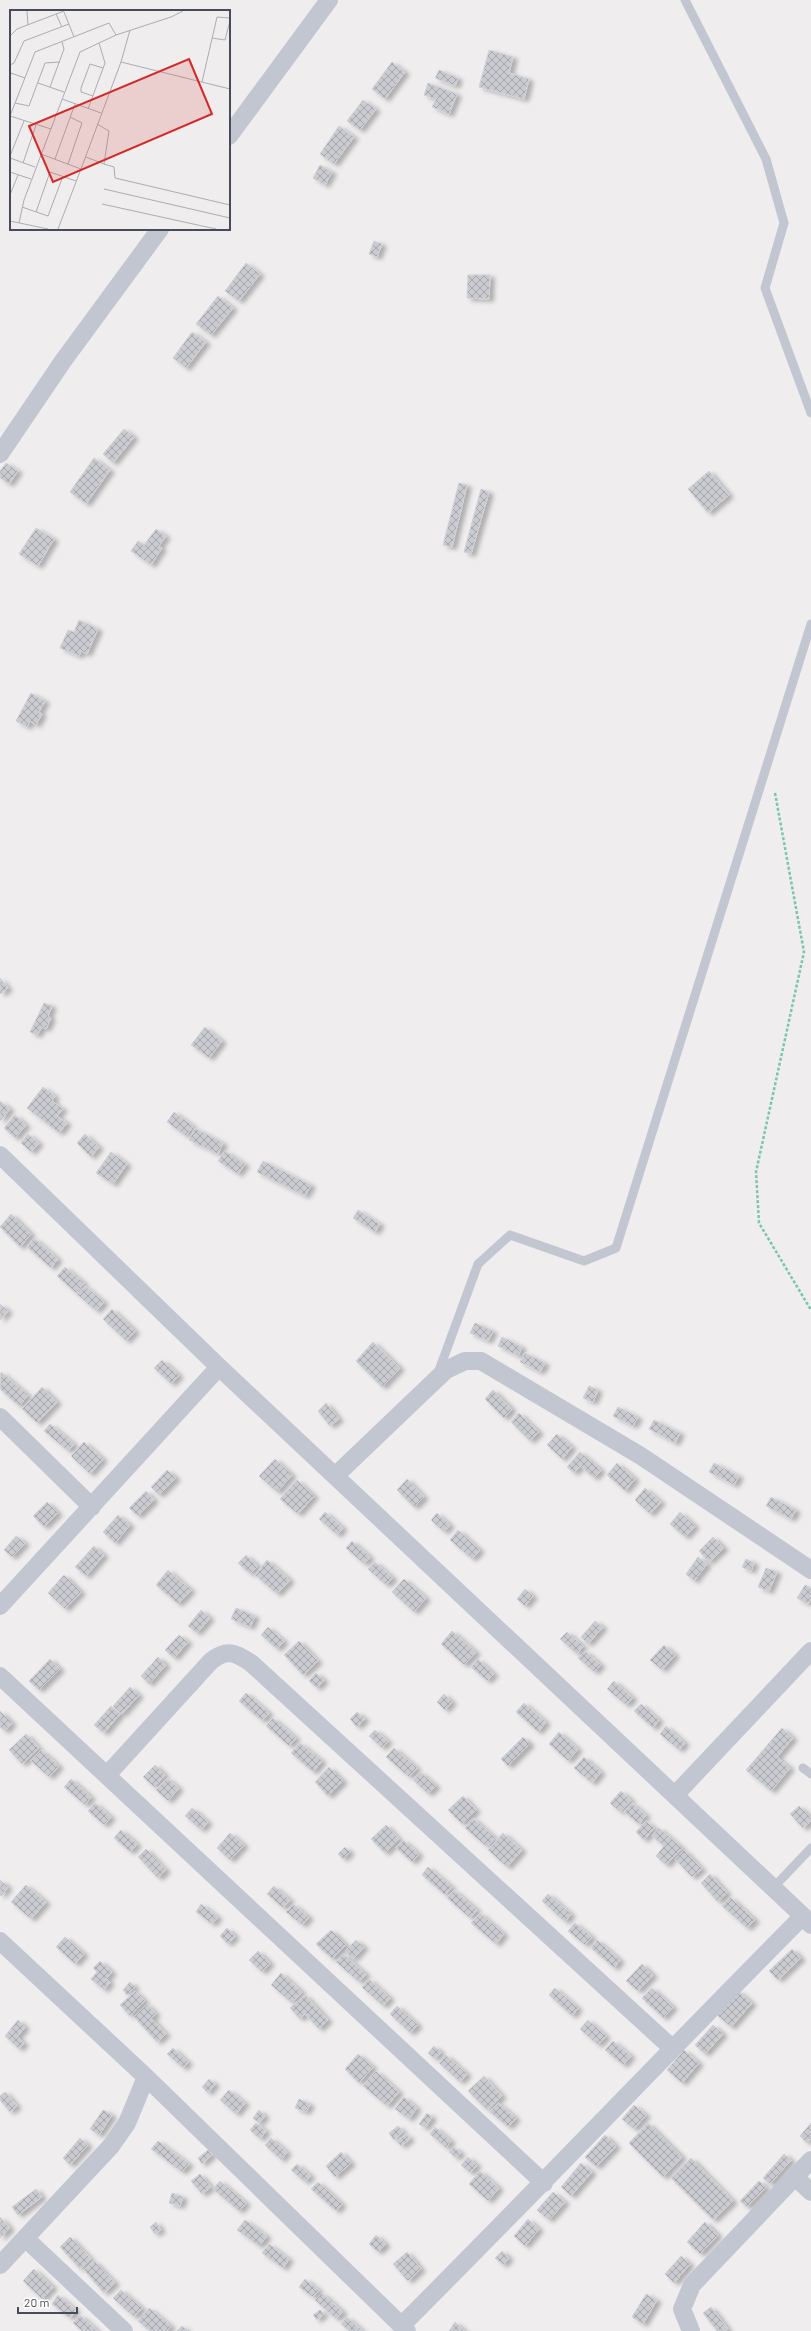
<svg xmlns="http://www.w3.org/2000/svg" width="811" height="2331" font-family="Barlow,sans-serif">
	<style>
		.building { fill: url(#building-cross-hatch); stroke: #d1d1d8; filter: url(#shadow) }
		.lines { fill: none; stroke-linecap: round; stroke-linejoin: round }
		.path { stroke: #79c5b0; stroke-width: 2.5; stroke-dasharray: 3 2; stroke-linecap: butt }
		.service { stroke: #c1c6d1; stroke-width: 9 }
		.minor { stroke: #c1c6d1; stroke-width: 18 }
		.inset-road { fill: none; stroke: #acadb1; stroke-width: 1 }
		.view { fill: #d62828; fill-opacity: 0.15; stroke: #d62828; stroke-width: 2 }
		.inset-edge { fill: none; stroke: #474c58; stroke-width: 2 }
	</style>
	<defs>
		<pattern id="building-cross-hatch" width="8" height="8" patternUnits="userSpaceOnUse"><rect width="8" height="8" fill="#cacbd1"/><path d="M0 0l8 8M0 8l8-8" fill="none" stroke="#a6a7ac"/></pattern>
		<filter id="shadow"><feDropShadow dx="4.5" dy="2.5" stdDeviation="2" flood-color="#0004"/></filter>
	</defs>
	<rect width="100%" height="100%" fill="#efeded"/>
	<path class="building" d="M489,50L513,57L509,73L529,79L524,99L479,87Z
		M392,62L405,72L385,99L372,89Z
		M439,70L458,78L455,86L435,78Z
		M428,83L457,94L449,114L432,107L436,99L424,95Z
		M363,100L376,109L360,130L347,121Z
		M339,126L354,137L334,164L320,154Z
		M320,165L332,172L325,185L313,178Z
		M374,241L382,244L377,257L369,254Z
		M246,263L260,274L239,301L225,291Z
		M468,275H490L489,299L467,298Z
		M218,296L233,308L211,335L196,324Z
		M192,332L206,342L186,368L173,358Z
		M124,429L134,437L113,463L103,454Z
		M94,458L110,470L86,504L70,492Z
		M6,463L18,471L9,484L0,478V471Z
		M709,471L729,495L708,513L688,489Z
		M459,483L467,485L452,547L443,545Z
		M481,489L489,492L471,554L464,552Z
		M36,528L54,539L38,566L19,554Z
		M156,529L166,536L159,546L162,548L151,565L131,551L138,541L144,545Z
		M79,620L98,629L87,654L81,651L79,656L60,648L68,630L74,632Z
		M31,693L45,701L39,712L42,714L36,725L30,721L27,727L16,721Z
		M0,978L8,988L1,994L0,993Z
		M44,1003L52,1006L48,1016L51,1018L46,1029L42,1027L37,1035L30,1032Z
		M205,1027L222,1041L209,1058L191,1045Z
		M43,1087L55,1096L52,1101L63,1109L57,1116L67,1123L59,1133L27,1108Z
		M0,1101L10,1109L0,1121Z
		M174,1112L193,1126L186,1136L167,1122Z
		M15,1115L26,1125L15,1138L4,1128Z
		M195,1128L223,1143L218,1154L189,1140Z
		M28,1134L39,1143L31,1152L21,1143Z
		M85,1134L99,1147L91,1157L77,1143Z
		M225,1151L245,1164L238,1174L218,1161Z
		M111,1152L127,1164L113,1184L96,1173Z
		M263,1161L311,1185L305,1196L257,1172Z
		M358,1210L380,1224L375,1232L353,1218Z
		M11,1214L31,1234L20,1247L0,1227Z
		M34,1238L58,1259L51,1268L27,1247Z
		M65,1267L84,1283L76,1293L57,1276Z
		M85,1286L104,1302L96,1311L77,1294Z
		M0,1304L8,1311L0,1320Z
		M112,1309L135,1331L126,1341L103,1319Z
		M475,1323L493,1331L488,1341L470,1333Z
		M502,1337L522,1347L518,1356L498,1346Z
		M373,1342L400,1368L382,1387L356,1361Z
		M525,1353L545,1363L540,1372L520,1362Z
		M162,1360L179,1375L171,1384L154,1368Z
		M1,1372L28,1395L19,1406L0,1389Z
		M589,1386L598,1390L593,1402L583,1398Z
		M42,1387L57,1402L37,1423L22,1409Z
		M493,1390L512,1409L504,1418L485,1399Z
		M326,1403L339,1419L330,1426L318,1411Z
		M618,1407L638,1417L633,1426L613,1416Z
		M519,1413L539,1432L530,1441L511,1422Z
		M654,1420L680,1433L675,1443L649,1429Z
		M50,1424L74,1444L68,1451L44,1431Z
		M557,1434L572,1447L562,1459L547,1445Z
		M84,1442L103,1459L90,1474L71,1456Z
		M580,1452L601,1470L594,1478L580,1466L574,1473L567,1467Z
		M275,1459L292,1475L277,1492L259,1476Z
		M617,1463L635,1479L625,1491L607,1475Z
		M714,1463L739,1476L734,1485L709,1472Z
		M167,1470L176,1478L159,1495L151,1487Z
		M407,1479L424,1497L414,1507L397,1490Z
		M297,1480L314,1496L298,1514L280,1499Z
		M645,1488L661,1502L650,1514L635,1500Z
		M146,1491L154,1500L138,1516L129,1508Z
		M771,1497L796,1510L791,1519L766,1506Z
		M47,1502L58,1513L44,1527L33,1516Z
		M325,1512L343,1528L337,1535L319,1519Z
		M680,1512L695,1526L685,1537L670,1524Z
		M437,1513L450,1525L444,1532L431,1520Z
		M118,1515L130,1525L115,1543L103,1532Z
		M458,1530L480,1550L472,1559L450,1540Z
		M16,1536L25,1543L12,1557L4,1550Z
		M713,1537L724,1548L709,1562L699,1551Z
		M352,1541L370,1557L364,1564L346,1548Z
		M94,1546L104,1555L86,1576L75,1567Z
		M246,1555L258,1566L250,1574L238,1563Z
		M698,1557L707,1564L694,1581L686,1574Z
		M746,1559L754,1563L751,1571L742,1567Z
		M267,1560L290,1580L277,1594L255,1575Z
		M375,1562L393,1578L386,1585L368,1569Z
		M766,1568L777,1572L769,1591L758,1587Z
		M168,1570L191,1590L178,1604L156,1585Z
		M64,1575L81,1592L65,1609L48,1593Z
		M404,1579L426,1598L414,1612L392,1592Z
		M805,1585L811,1588V1598L808,1604L797,1598Z
		M525,1589L533,1596L525,1606L517,1599Z
		M236,1608L255,1616L250,1627L231,1619Z
		M201,1610L210,1618L197,1633L188,1626Z
		M595,1621L603,1627L588,1644L581,1637Z
		M268,1627L284,1641L277,1649L261,1635Z
		M452,1631L476,1652L464,1665L441,1644Z
		M567,1632L583,1646L577,1654L560,1639Z
		M179,1635L188,1642L174,1658L165,1650Z
		M299,1641L318,1661L303,1675L284,1655Z
		M664,1645L675,1655L662,1670L650,1660Z
		M585,1651L601,1665L594,1672L578,1658Z
		M158,1657L166,1665L149,1684L141,1676Z
		M50,1659L60,1669L39,1690L29,1681Z
		M478,1659L494,1674L487,1681L471,1667Z
		M316,1673L324,1680L317,1688L309,1681Z
		M614,1681L633,1698L626,1705L607,1689Z
		M130,1687L139,1695L122,1714L113,1706Z
		M246,1693L269,1713L262,1721L239,1701Z
		M444,1694L452,1702L445,1710L437,1702Z
		M524,1703L546,1722L538,1732L516,1712Z
		M641,1704L659,1720L653,1728L634,1711Z
		M111,1706L120,1714L104,1733L94,1725Z
		M0,1711L12,1723L5,1731L0,1727Z
		M357,1712L365,1719L357,1727L350,1719Z
		M273,1718L296,1738L289,1746L266,1726Z
		M666,1726L685,1743L679,1750L660,1734Z
		M782,1728L793,1738L777,1757L790,1768L771,1791L746,1770Z
		M375,1730L388,1741L382,1748L369,1736Z
		M559,1732L578,1749L568,1761L549,1744Z
		M26,1734L39,1748L22,1764L9,1750Z
		M523,1737L530,1744L508,1766L501,1759Z
		M300,1743L322,1761L313,1772L291,1753Z
		M394,1748L417,1768L409,1777L386,1757Z
		M41,1750L59,1766L49,1777L31,1761Z
		M584,1757L601,1772L592,1783L574,1768Z
		M155,1765L165,1775L154,1787L143,1777Z
		M329,1767L343,1781L328,1796L315,1782Z
		M420,1772L436,1786L428,1794L413,1780Z
		M167,1778L179,1788L168,1801L156,1790Z
		M71,1779L91,1797L85,1805L64,1787Z
		M621,1791L631,1800L620,1812L610,1803Z
		M463,1796L476,1810L462,1824L448,1810Z
		M95,1803L111,1817L104,1825L88,1811Z
		M632,1803L646,1815L639,1824L624,1812Z
		M799,1806L811,1818V1821L803,1828L790,1814Z
		M192,1808L208,1822L201,1830L185,1816Z
		M473,1818L495,1838L487,1847L465,1828Z
		M646,1821L654,1828L644,1840L636,1832Z
		M386,1825L399,1839L385,1853L371,1839Z
		M659,1828L682,1848L666,1865L656,1856L664,1846L652,1836Z
		M121,1830L137,1844L130,1852L114,1838Z
		M230,1833L244,1845L230,1860L217,1848Z
		M503,1833L522,1850L507,1867L488,1850Z
		M403,1840L419,1854L412,1862L396,1848Z
		M345,1847L350,1852L343,1859L338,1854Z
		M146,1849L166,1870L158,1878L138,1857Z
		M684,1850L702,1869L692,1877L675,1859Z
		M428,1867L452,1887L445,1895L422,1875Z
		M710,1874L727,1893L718,1902L701,1883Z
		M0,1880L8,1887L1,1896L0,1895Z
		M26,1885L46,1902L31,1919L11,1902Z
		M274,1886L290,1900L283,1908L267,1894Z
		M454,1890L477,1910L470,1918L447,1898Z
		M548,1894L571,1914L565,1922L542,1901Z
		M730,1897L755,1920L747,1928L722,1906Z
		M201,1904L218,1917L212,1924L196,1912Z
		M293,1904L309,1917L302,1925L286,1912Z
		M480,1913L504,1934L496,1944L471,1923Z
		M575,1923L592,1937L585,1945L568,1931Z
		M227,1928L235,1936L228,1944L220,1936Z
		M331,1930L346,1945L332,1959L316,1944Z
		M65,1937L84,1954L75,1964L56,1947Z
		M356,1940L364,1947L353,1959L345,1951Z
		M597,1940L620,1960L614,1968L591,1948Z
		M792,1949L801,1958L778,1980L769,1971Z
		M258,1951L270,1963L262,1972L249,1960Z
		M343,1954L366,1974L359,1982L336,1962Z
		M100,1961L112,1972L106,1979L110,1982L104,1990L91,1979L97,1972L93,1968Z
		M642,1964L653,1975L638,1991L626,1981Z
		M281,1973L302,1992L292,2003L271,1985Z
		M369,1979L390,1998L383,2006L362,1987Z
		M130,1982L135,1987L127,1995L123,1990Z
		M555,1988L578,2008L572,2016L549,1995Z
		M652,1988L673,2007L663,2018L642,1998Z
		M135,1991L145,2001L130,2016L120,2005Z
		M738,1991L752,2003L731,2027L717,2015Z
		M305,1995L328,2020L319,2029L305,2014L300,2019L290,2008Z
		M147,2004L156,2014L151,2018L166,2034L157,2042L134,2017Z
		M397,2006L418,2025L410,2033L390,2014Z
		M18,2020L25,2027L17,2037L24,2043L19,2049L5,2036Z
		M588,2020L606,2036L598,2045L580,2029Z
		M713,2025L723,2034L705,2054L695,2045Z
		M613,2041L631,2056L623,2065L605,2050Z
		M434,2046L441,2052L435,2059L428,2053Z
		M173,2048L188,2062L183,2068L167,2054Z
		M684,2050L699,2063L682,2083L667,2070Z
		M358,2054L373,2067L359,2083L345,2069Z
		M446,2055L467,2074L460,2082L439,2063Z
		M376,2071L399,2092L387,2106L363,2086Z
		M484,2076L502,2096L487,2110L468,2091Z
		M209,2079L215,2084L208,2093L202,2087Z
		M229,2090L245,2103L236,2114L220,2100Z
		M5,2092L17,2106L10,2112L0,2100V2096Z
		M404,2097L417,2108L409,2119L395,2109Z
		M299,2099L310,2104L306,2112L295,2108Z
		M498,2103L516,2118L508,2127L490,2112Z
		M634,2105L646,2115L634,2129L622,2119Z
		M103,2110L112,2115L99,2135L90,2129Z
		M259,2110L265,2116L259,2123L253,2118Z
		M427,2113L432,2117L425,2128L419,2124Z
		M256,2123L266,2131L260,2139L250,2130Z
		M648,2123L682,2157L663,2177L629,2143Z
		M811,2123V2139L807,2143L800,2136Z
		M398,2126L403,2132L394,2140L389,2133Z
		M435,2127L451,2141L446,2148L430,2134Z
		M406,2134L410,2139L401,2146L397,2141Z
		M605,2135L616,2146L596,2167L585,2157Z
		M80,2138L88,2145L70,2165L63,2158Z
		M271,2138L287,2152L281,2160L265,2145Z
		M158,2141L189,2164L182,2172L151,2149Z
		M454,2147L461,2153L456,2158L449,2152Z
		M208,2150L212,2155L202,2164L198,2158Z
		M341,2152L351,2163L335,2177L326,2166Z
		M784,2154L791,2160L770,2184L763,2178Z
		M468,2157L477,2165L470,2173L461,2165Z
		M691,2158L733,2201L713,2220L671,2178Z
		M581,2163L592,2172L571,2196L561,2187Z
		M297,2164L311,2176L305,2182L291,2170Z
		M480,2171L499,2188L488,2201L469,2184Z
		M200,2174L211,2187L202,2194L191,2181Z
		M220,2181L246,2203L239,2211L213,2189Z
		M759,2181L766,2187L747,2207L740,2201Z
		M318,2182L342,2204L336,2211L311,2189Z
		M36,2189L42,2197L18,2215L12,2207Z
		M553,2192L565,2202L549,2220L537,2210Z
		M172,2193L183,2197L180,2206L169,2203Z
		M0,2217L10,2228L0,2238Z
		M528,2219L539,2229L525,2246L514,2236Z
		M245,2220L267,2236L259,2246L237,2230Z
		M156,2222L161,2230L155,2234L150,2227Z
		M705,2222L718,2235L700,2254L687,2242Z
		M376,2235L386,2244L378,2252L369,2244Z
		M70,2237L91,2259L80,2269L60,2247Z
		M269,2244L289,2259L283,2268L262,2253Z
		M502,2251L509,2258L503,2265L495,2258Z
		M407,2252L421,2269L408,2281L393,2264Z
		M681,2256L690,2264L674,2283L665,2274Z
		M94,2261L115,2283L104,2293L84,2270Z
		M34,2269L53,2287L42,2299L23,2281Z
		M305,2279L319,2290L313,2297L299,2287Z
		M121,2290L142,2308L134,2317L113,2298Z
		M322,2293L343,2312L336,2319L315,2300Z
		M646,2294L657,2300L643,2324L632,2317Z
		M58,2295L76,2310L70,2318L52,2304Z
		M711,2307L728,2329L725,2331H717L703,2313Z
		M149,2308L171,2326L167,2331H150L138,2321Z
		M320,2310L324,2314L317,2320L313,2315Z
		M80,2315L98,2331H82L73,2323Z
		M347,2317L363,2331H349L341,2324Z
		M455,2322L465,2331H449Z
		M182,2326L188,2331H177Z"/>
	<g class="lines">
		<path class="path" d="M775,793L804,952L756,1172L759,1223L811,1310"/>
		<path class="service" d="M685,0L766,159L784,223L765,288L811,413
			M438,1373L478,1264L510,1235L584,1261L616,1248L811,624
			M803,1768L811,1774
			M773,1888L811,1848"/>
		<path class="minor" d="M229,136L329,0
			M0,454L63,361L160,229
			M0,1155L219,1367L803,1916
			M0,1417L92,1507
			M335,1476L446,1370L465,1361H481L641,1456L811,1570
			M0,1606L219,1367
			M0,1676L544,2183
			M107,1775L211,1661C227,1648 236,1653 251,1663L672,2048
			M675,1795L811,1651
			M0,1941L146,2077L407,2331
			M795,2177L811,2192
			M25,2238L124,2331
			M0,2265L111,2146L127,2123L146,2077
			M402,2325C537,2190 668,2052 803,1916L811,1925
			M691,2331L682,2309L692,2285L811,2160"/>
	</g>
	<g transform="translate(10 10)">
		<rect width="220" height="220" fill="#efeded"/>
		<path class="inset-road" d="M17,1L18,15M54,2L64,27M46,4L52,17M0,26L7,19L54,1M202,28L215,30L220,11M111,52L220,79M0,55L4,53L14,31L59,14M0,67L1,63L15,68M192,72L207,7L220,8M28,73L54,82M40,77L54,39L52,32M83,86L71,82V78L80,54L93,58M52,89L91,103M5,93L19,96L35,53L50,52M78,99L95,53L89,33M0,106L25,42L99,13L106,25M0,106L41,119M31,144L71,159L48,219M0,146L14,111M76,147L94,154L99,121L87,114M0,148L25,157M45,149L65,94M13,153L26,115M58,154L72,113L60,107M94,154L104,157L105,168L220,195M71,159L111,52L120,20M0,162L21,169M94,179L220,208M0,185L8,165M92,194L206,219M12,197L38,206L53,166M26,202L40,162L66,171M0,211L38,219M9,213L14,190L70,42L106,25L161,7L173,1"/>
		<path class="view" d="M179,49L202,104L43,172L19,116Z"/>
		<rect width="220" height="220" class="inset-edge"/>
	</g>
	<path d="M18 2307v6h59v-6" fill="none" stroke="#474c58" stroke-width="2"/>
	<text x="24" y="2307" font-size="12" fill="#474c58" stroke="#ffffff" stroke-width="3" paint-order="stroke">20 m</text>
</svg>
